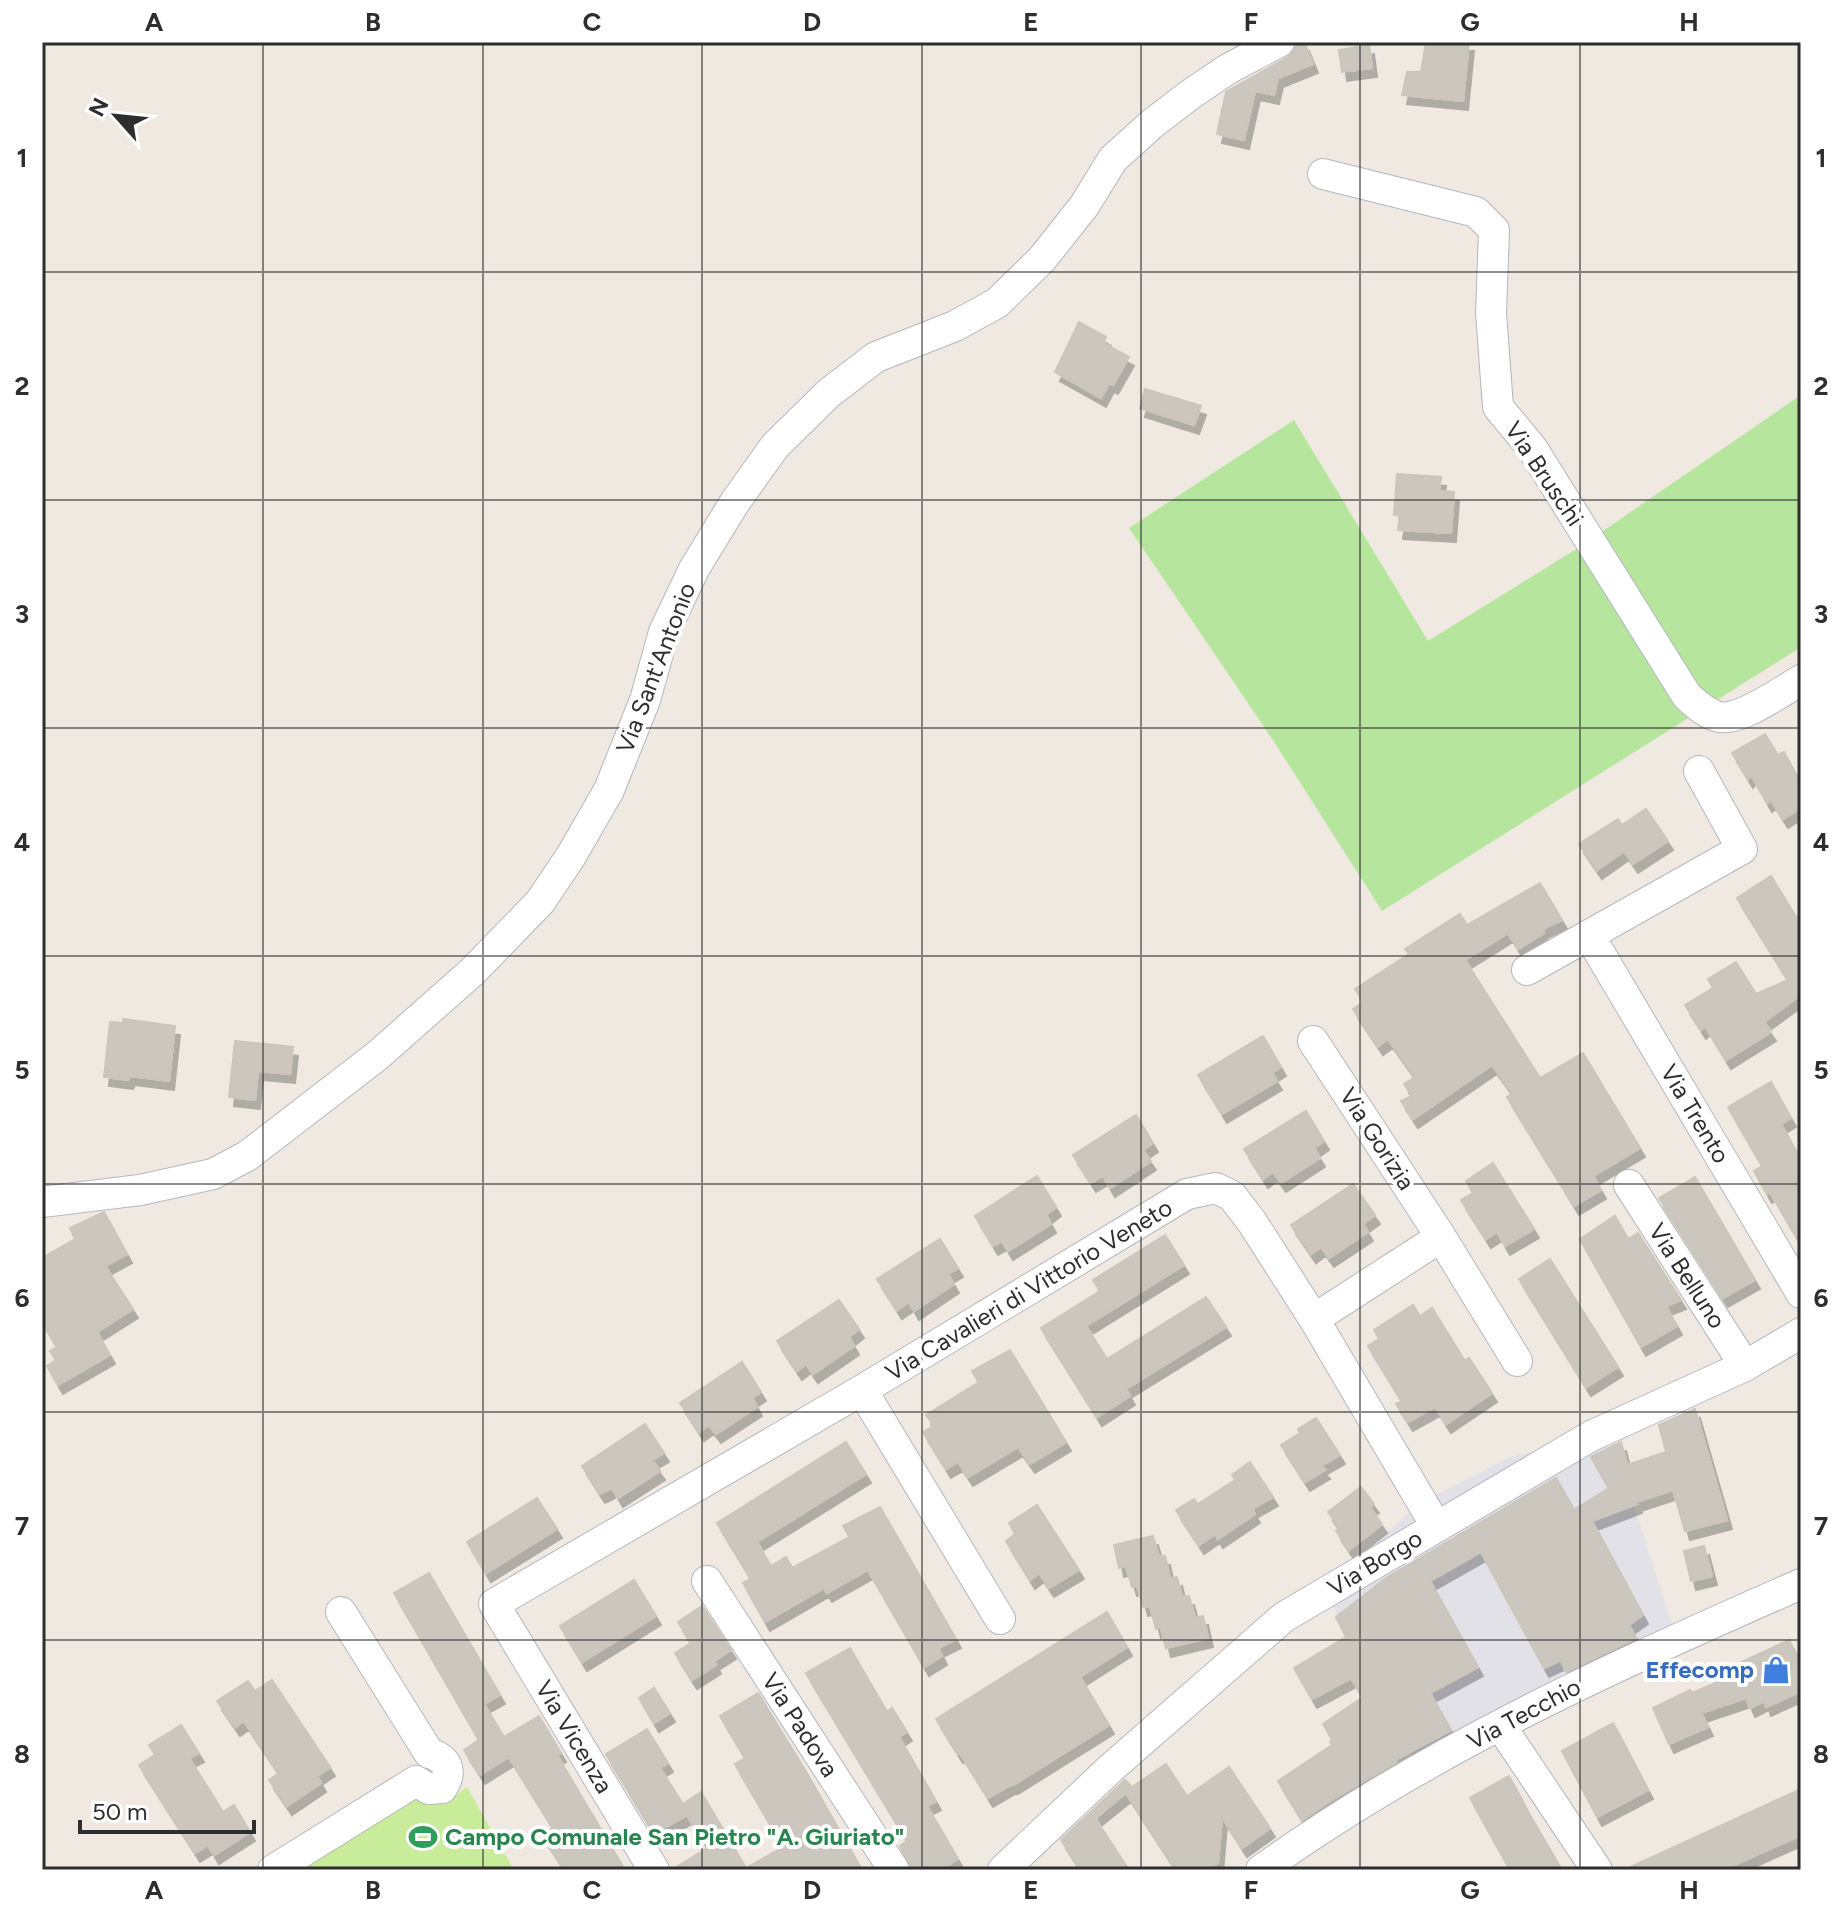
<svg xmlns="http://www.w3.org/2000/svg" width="1843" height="1912" font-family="Figtree,sans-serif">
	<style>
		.industrial { fill: #e3e1e8 }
		.green { fill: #b6e59e }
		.pitch { fill: #c9ec9a }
		.building { fill: #cbc7bf; stroke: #cbc5ba; stroke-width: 2; filter: url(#shadow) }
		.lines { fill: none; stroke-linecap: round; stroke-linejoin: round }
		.minor-casing { stroke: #b4b7c1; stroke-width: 32 }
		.minor { stroke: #fff; stroke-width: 30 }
		.grid { fill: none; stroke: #2e2e2e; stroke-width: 2; stroke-opacity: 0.55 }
		.labels { text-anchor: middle; stroke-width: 8; stroke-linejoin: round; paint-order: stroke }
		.street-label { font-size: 24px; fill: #2e2e2e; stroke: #fff }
		.shop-label { font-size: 24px; font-weight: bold; fill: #366cbe; stroke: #fff; text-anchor: end }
		.leisure-label { font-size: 24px; font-weight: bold; fill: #27864d; stroke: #fff; text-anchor: start }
		.neatline { fill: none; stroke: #2e2e2e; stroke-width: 3 }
		.grid-label { font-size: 26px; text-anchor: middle; font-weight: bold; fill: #2e2e2e }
	</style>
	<defs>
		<filter id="shadow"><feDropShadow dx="5" dy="9" stdDeviation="0" flood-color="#0004"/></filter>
	</defs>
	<rect width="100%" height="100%" fill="#efe9e1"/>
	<path class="industrial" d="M1612,1437L1674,1631L1417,1765L1323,1588L1420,1503L1512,1456Z"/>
	<path class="green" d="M1801,395V647L1382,911L1271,737L1129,528L1294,420L1428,641L1581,546Z"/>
	<path class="pitch" d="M467,1787L514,1870H301L415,1796C439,1810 446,1803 467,1787Z"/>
	<path class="building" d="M1298,42H1304L1313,64L1278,78L1274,95L1255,91L1244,140L1217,134L1226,92L1288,57Z
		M1426,42H1469L1463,101L1402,95L1407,72H1421Z
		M1369,45L1372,68L1342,72L1339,50Z
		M1079,322L1106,337L1103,343L1129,357L1113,385L1109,383L1101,398L1055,372Z
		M1145,389L1201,406L1194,425L1140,408Z
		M1397,474L1441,477L1439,491L1454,492L1451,533L1398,530L1400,516L1394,515Z
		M1765,734L1778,755L1784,752L1801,784V808L1783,819L1771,800L1767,803L1751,775L1748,779L1732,753Z
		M1646,809L1668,841L1633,864L1624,851L1597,870L1579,844L1618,819L1622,825Z
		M1771,876L1801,925V1002L1798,997L1764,1022L1771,1032L1726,1060L1705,1026L1701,1030L1685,1005L1713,988L1708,979L1736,962L1756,994L1788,980L1737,898Z
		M1540,883L1562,920L1542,929L1544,933L1518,949L1508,933L1465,960L1540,1078L1583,1053L1640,1148L1593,1176L1601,1190L1574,1206L1507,1097L1513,1094L1492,1065L1413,1119L1401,1101L1412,1096L1404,1084L1415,1077L1388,1039L1378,1046L1353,1009L1364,1002L1355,989L1409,954L1405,949L1460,914L1467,925Z
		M123,1019L175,1026L169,1081L130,1076L128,1080L104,1077L110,1022L123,1023Z
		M1263,1036L1281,1067L1272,1073L1277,1081L1222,1114L1198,1075Z
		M235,1041L293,1047L290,1074L258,1071L255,1100L229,1097Z
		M1771,1082L1791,1118L1781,1124L1801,1160V1245L1770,1192L1767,1194L1754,1171L1762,1166L1728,1107Z
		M1306,1111L1324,1141L1314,1148L1320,1158L1281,1183L1273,1172L1263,1179L1244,1149Z
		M1136,1115L1153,1143L1143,1150L1151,1161L1110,1188L1103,1176L1091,1183L1073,1155Z
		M1493,1163L1534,1229L1505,1246L1497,1232L1486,1239L1461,1200L1473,1193L1466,1181Z
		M1037,1176L1056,1207L1046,1215L1051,1224L1008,1251L1002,1241L993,1246L975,1216Z
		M1695,1177L1755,1280L1723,1298L1659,1198Z
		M1353,1184L1375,1215L1363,1224L1368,1232L1329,1258L1321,1247L1311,1254L1291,1225Z
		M104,1212L127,1254L105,1266L133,1309L97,1332L110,1355L58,1385L47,1366L56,1360L50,1351L57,1347L42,1322V1258L75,1239L70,1228Z
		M1615,1216L1628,1239L1638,1233L1681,1300L1666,1306L1677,1326L1641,1347L1580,1239Z
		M1165,1235L1184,1265L1086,1326L1107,1359L1206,1297L1226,1327L1126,1389L1130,1396L1097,1417L1041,1328L1100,1291L1093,1280Z
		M940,1239L958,1268L948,1274L954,1284L914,1311L909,1302L897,1310L877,1279Z
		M1550,1259L1618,1367L1586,1387L1519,1279Z
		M839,1300L859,1329L849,1337L854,1346L813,1374L806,1364L797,1371L777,1341Z
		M1413,1305L1420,1316L1432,1308L1465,1361L1469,1358L1492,1393L1446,1424L1435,1407L1408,1422L1396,1404L1402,1401L1368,1346L1379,1339L1374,1330Z
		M1010,1350L1066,1442L1030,1464L1018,1447L968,1477L958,1462L946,1469L923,1432L934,1426L926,1415L979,1382L972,1371Z
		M742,1362L761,1392L752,1398L757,1407L716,1434L709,1425L699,1432L680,1403Z
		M1695,1409L1727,1520L1685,1531L1673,1490L1636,1502L1637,1504L1592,1521L1643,1615L1629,1625L1636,1638L1566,1672L1561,1660L1544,1668L1481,1552L1430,1581L1478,1667L1430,1693L1451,1730L1395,1760L1396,1762L1333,1799L1302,1820L1278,1781L1332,1745L1330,1742L1333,1740L1323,1724L1363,1697L1351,1678L1312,1699L1294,1668L1346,1637L1336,1617L1386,1578L1556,1478L1574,1510L1609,1488L1591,1457L1621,1442L1627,1465L1666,1452L1659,1425Z
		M1316,1418L1340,1455L1321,1466L1325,1470L1305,1482L1281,1445L1300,1433L1298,1429Z
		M645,1424L664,1453L652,1460L660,1471L618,1498L612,1488L600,1494L582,1466Z
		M846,1442L866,1474L757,1542L771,1566L786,1557L792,1568L850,1537L843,1526L880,1507L956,1639L938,1648L942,1656L924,1667L868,1570L827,1593L824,1588L765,1622L743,1583L751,1579L717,1523Z
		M1250,1462L1273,1497L1252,1509L1255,1514L1218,1539L1215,1534L1199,1545L1176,1510L1194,1499L1198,1504L1235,1480L1232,1475Z
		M1361,1487L1374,1504L1370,1507L1382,1524L1349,1550L1336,1531L1340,1529L1328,1512Z
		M537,1498L557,1529L486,1573L467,1542Z
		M1037,1505L1079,1570L1049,1588L1039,1573L1030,1580L1006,1541L1015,1534L1009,1523Z
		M1153,1536L1159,1557L1165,1556L1170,1579L1177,1577L1182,1597L1189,1596L1195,1618L1203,1616L1208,1638L1166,1648L1160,1625L1156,1629L1150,1606L1143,1607L1137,1585L1132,1587L1126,1566L1119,1568L1114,1545Z
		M1704,1546L1712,1576L1691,1581L1684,1551Z
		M429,1573L500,1695L484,1704L504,1737L539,1716L561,1753L557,1755L625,1870H565L542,1835L553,1828L509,1757L480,1775L464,1750L479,1740L394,1593Z
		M634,1580L656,1616L582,1662L560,1626Z
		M702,1606L731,1650L714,1661L716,1665L692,1680L675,1653L691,1643L678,1622Z
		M1107,1612L1127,1647L1080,1677L1109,1725L1013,1785L1012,1784L988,1798L960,1753L958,1754L936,1719Z
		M1789,1640L1801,1664V1691L1766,1707L1764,1701L1750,1708L1746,1698L1701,1713L1708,1727L1669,1744L1653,1708L1690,1690L1692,1693L1734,1675L1731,1667Z
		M850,1648L887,1712L892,1708L907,1732L899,1737L936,1801L927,1806L958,1859L940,1870H912L900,1846L907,1841L806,1673Z
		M272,1680L330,1767L317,1776L321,1783L287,1806L269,1780L279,1773L244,1721L235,1727L217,1701L248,1681L255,1691Z
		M654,1688L670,1713L654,1723L639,1698Z
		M758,1693L805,1770L862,1870H672L707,1848L687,1815L654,1834L606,1754L647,1729L668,1763L660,1768L683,1804L701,1792L746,1868L783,1847L735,1764L745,1758L720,1716Z
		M1613,1723L1648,1790L1597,1817L1562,1751Z
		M181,1725L199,1753L189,1758L210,1791L223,1812L234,1805L250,1832L214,1855L208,1845L195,1853L139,1765L155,1755L149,1745Z
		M1166,1764L1187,1796L1229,1767L1270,1828L1242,1848L1222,1817L1218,1863L1205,1870H1176L1126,1793L1095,1818L1129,1870H1081L1061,1840L1125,1780L1132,1787Z
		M1509,1776L1528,1812L1562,1870H1510L1470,1798Z
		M1801,1789V1835L1723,1870H1624Z"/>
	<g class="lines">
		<defs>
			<path id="minor" d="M1323,174L1476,212L1494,230L1491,313L1498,407L1532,448L1687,696C1696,704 1706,714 1719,717C1741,721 1782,691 1801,680
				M1589,935L1801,1293
				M1527,970L1742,849L1699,771
				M1313,1041L1441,1237L1517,1361
				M1629,1185L1745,1366
				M42,1202L140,1190L213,1174L247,1156L377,1056L472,972L540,902L571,856L609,790L645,700L664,632L694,569L735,502L775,446L829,393L876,357L955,326L997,303L1042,259L1084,206L1113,159L1153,123L1191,94L1228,69L1279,42
				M1314,1319L1441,1237
				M862,1390L1000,1619
				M707,1581L894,1870
				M1500,1725L1597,1870
				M273,1870L416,1781L429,1789L442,1788C453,1771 448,1759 429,1753L341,1612
				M654,1870L494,1604L862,1390L1187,1194L1216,1188L1232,1196L1252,1222L1314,1319L1436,1526
				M1003,1870L1111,1768L1284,1617L1591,1436L1745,1366L1801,1333
				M1261,1870C1427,1751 1615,1665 1801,1584"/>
		</defs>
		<use href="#minor" class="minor-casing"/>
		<use href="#minor" class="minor"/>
	</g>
	<path class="grid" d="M263,42V1870M483,42V1870M702,42V1870M922,42V1870M1141,42V1870M1360,42V1870M1580,42V1870M42,272H1801M42,500H1801M42,728H1801M42,956H1801M42,1184H1801M42,1412H1801M42,1640H1801"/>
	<defs>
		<symbol id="shop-bare" viewBox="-9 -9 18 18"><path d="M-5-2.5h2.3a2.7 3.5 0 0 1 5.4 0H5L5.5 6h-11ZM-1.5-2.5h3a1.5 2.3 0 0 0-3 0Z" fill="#3f7fe0" stroke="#fff" stroke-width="2.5" paint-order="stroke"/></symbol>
		<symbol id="stadium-bare" viewBox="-9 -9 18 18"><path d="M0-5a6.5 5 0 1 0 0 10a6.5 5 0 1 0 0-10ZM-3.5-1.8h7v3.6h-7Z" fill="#2e9e5b" stroke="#fff" stroke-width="2.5" paint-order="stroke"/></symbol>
	</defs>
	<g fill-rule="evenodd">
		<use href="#shop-bare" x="1756" y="1650" width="40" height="40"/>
		<use href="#stadium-bare" x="403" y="1817" width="40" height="40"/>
	</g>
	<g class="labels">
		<g class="street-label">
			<text transform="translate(1544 474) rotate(56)" y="8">Via Bruschi</text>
			<text transform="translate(656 668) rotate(-69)" y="8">Via Sant'Antonio</text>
			<text transform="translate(1695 1114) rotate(59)" y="8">Via Trento</text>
			<text transform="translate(1377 1139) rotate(57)" y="8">Via Gorizia</text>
			<text transform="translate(1687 1276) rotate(57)" y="8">Via Belluno</text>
			<text transform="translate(1029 1290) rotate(-31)" y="8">Via Cavalieri di Vittorio Veneto</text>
			<text transform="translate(1375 1563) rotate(-31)" y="8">Via Borgo</text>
			<text transform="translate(1524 1714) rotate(-28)" y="8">Via Tecchio</text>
			<text transform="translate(800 1725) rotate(57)" y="8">Via Padova</text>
			<text transform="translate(574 1737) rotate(59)" y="8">Via Vicenza</text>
		</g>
		<g class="shop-label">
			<text x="1754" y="1678">Effecomp</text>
		</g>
		<g class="leisure-label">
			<text x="445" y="1845">Campo Comunale San Pietro "A. Giuriato"</text>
		</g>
	</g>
	<rect width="1843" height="1912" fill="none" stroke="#ffffff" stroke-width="88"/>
	<g transform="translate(116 116) rotate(297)" stroke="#ffffff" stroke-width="6" paint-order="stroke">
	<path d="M0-6L14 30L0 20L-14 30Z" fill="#2e2e2e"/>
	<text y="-12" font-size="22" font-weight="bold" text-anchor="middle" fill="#2e2e2e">N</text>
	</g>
	<path d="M80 1820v12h174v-12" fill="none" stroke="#2e2e2e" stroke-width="4"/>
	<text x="92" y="1820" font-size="24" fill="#2e2e2e" stroke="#ffffff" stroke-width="6" paint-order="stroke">50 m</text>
	<rect x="44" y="44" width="1755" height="1824" class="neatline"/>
	<g class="grid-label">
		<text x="154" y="31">A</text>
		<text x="373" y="31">B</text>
		<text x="592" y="31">C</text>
		<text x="812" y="31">D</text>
		<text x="1031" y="31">E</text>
		<text x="1251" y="31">F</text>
		<text x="1470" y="31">G</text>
		<text x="1689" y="31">H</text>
		<text x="22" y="167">1</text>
		<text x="1821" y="167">1</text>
		<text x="22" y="395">2</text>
		<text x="1821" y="395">2</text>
		<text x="22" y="623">3</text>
		<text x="1821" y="623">3</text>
		<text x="22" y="851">4</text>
		<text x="1821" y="851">4</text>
		<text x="22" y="1079">5</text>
		<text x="1821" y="1079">5</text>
		<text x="22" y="1307">6</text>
		<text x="1821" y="1307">6</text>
		<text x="22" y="1535">7</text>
		<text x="1821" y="1535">7</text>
		<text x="22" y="1763">8</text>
		<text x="1821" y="1763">8</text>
		<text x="154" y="1899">A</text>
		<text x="373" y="1899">B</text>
		<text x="592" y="1899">C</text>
		<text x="812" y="1899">D</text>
		<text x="1031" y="1899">E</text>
		<text x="1251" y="1899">F</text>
		<text x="1470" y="1899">G</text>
		<text x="1689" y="1899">H</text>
	</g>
</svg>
